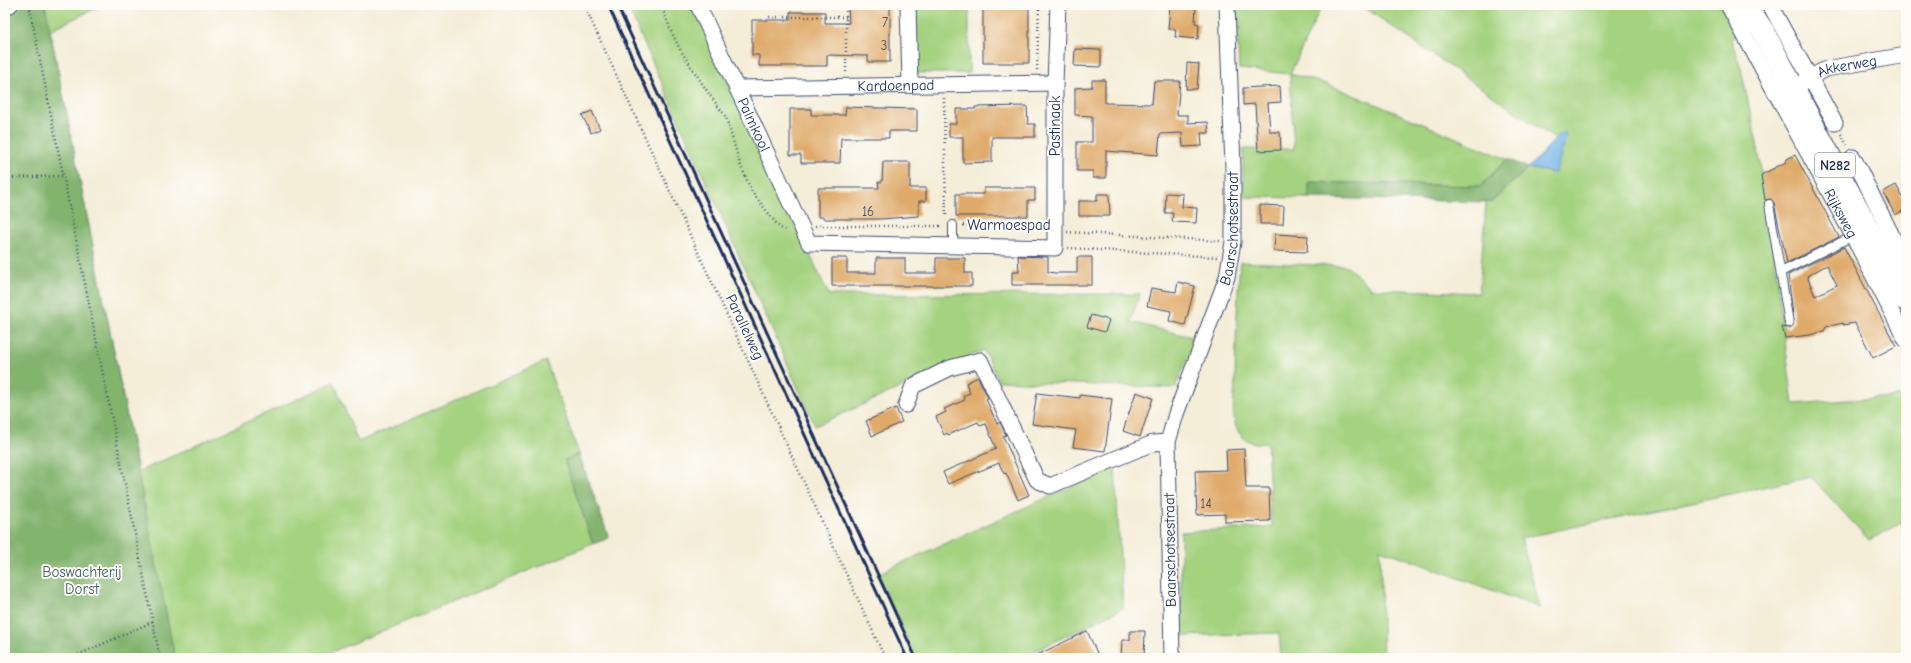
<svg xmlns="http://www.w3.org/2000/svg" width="1911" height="663" font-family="'Comic Neue',sans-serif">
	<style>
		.green { fill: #a4d27f; stroke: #60806e }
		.forest { fill: #83b46e; stroke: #4f7266 }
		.water { fill: #76b4e9; stroke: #4872a4 }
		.building { fill: #dfaa6a; fill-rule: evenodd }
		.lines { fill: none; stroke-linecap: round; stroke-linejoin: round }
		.lane-casing { stroke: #3c4c70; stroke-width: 10 }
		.street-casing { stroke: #3c4c70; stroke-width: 17 }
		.primary-casing { stroke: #3c4c70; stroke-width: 24 }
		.path { stroke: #3c4c70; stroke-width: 2.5; stroke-dasharray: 1 3; stroke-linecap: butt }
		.lane { stroke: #fff; stroke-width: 8 }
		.street { stroke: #fff; stroke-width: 15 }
		.primary { stroke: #fff; stroke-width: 22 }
		.rail { stroke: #1b2f5e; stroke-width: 3 }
		.labels { text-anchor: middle; stroke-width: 4; stroke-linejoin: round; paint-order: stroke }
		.number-label { font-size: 13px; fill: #4c4e61 }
		.shield { fill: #fdfcf7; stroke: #5f6c8c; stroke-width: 1 }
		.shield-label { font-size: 14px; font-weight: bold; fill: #1b2f5e }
		.street-label { font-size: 15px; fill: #1b2f5e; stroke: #fdfcf7 }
		.park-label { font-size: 15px; fill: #446068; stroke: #fdfcf7 }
	</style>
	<rect width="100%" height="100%" fill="#fdfcf7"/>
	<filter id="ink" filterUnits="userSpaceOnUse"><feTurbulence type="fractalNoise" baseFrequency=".025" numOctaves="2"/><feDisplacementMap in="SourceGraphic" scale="8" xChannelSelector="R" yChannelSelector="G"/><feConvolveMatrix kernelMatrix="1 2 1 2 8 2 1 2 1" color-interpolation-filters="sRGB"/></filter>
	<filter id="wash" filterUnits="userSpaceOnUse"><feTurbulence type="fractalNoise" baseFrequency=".012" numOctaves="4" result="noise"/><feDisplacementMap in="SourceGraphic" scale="16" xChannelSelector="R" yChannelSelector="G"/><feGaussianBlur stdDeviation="0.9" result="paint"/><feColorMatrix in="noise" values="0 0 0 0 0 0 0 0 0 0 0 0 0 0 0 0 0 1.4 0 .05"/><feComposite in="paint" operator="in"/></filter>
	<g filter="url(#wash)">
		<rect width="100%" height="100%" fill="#f4edd8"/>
		<path class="green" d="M5,5H103L50,30L138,472L334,382L358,442L546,361L579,454L565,460L593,544L317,658H5Z
			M627,5H692L829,295L1140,294L1130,322L1196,338L1175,388L999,381L984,350L815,426Z
			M914,5H969V73H914Z
			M1236,5H1322L1290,74L1327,84L1507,159L1481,186L1310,182L1309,198L1243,197V149H1294L1290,74L1239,69Z
			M1361,5H1721L1737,35L1731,39L1741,69L1757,143L1776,269L1793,404L1906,396V521L1869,540L1811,477L1521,538L1540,608L1380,549L1383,658H1281L1279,633L1181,636V532L1272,527L1267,443C1256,444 1245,443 1238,431C1230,417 1235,395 1235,379C1236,340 1237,301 1240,262L1347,266L1372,289L1479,293L1486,202H1492L1528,168L1555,173L1560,134L1555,139Z
			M1115,467L1123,608L1021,658H915L877,574Z"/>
		<path class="forest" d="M5,5H45L175,658H5Z
			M1507,159L1528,168L1491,202L1309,198V182L1481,186Z
			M579,454L609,538L593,544L564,460Z"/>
		<path class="water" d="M1564,132L1566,138L1555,173L1528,168L1560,134Z"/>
		<g id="blocks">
			<path class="building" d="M848,5H890V62H868V56L827,55V66H759V55H752V20H790V12H825V23H849Z
				M983,5H1029V63H983Z
				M1170,5H1196L1195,23L1199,24L1198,39L1175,37L1176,29H1168Z
				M1075,49L1101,50V67L1074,66Z
				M1187,63L1199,64L1197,89H1186Z
				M1092,80H1105V103L1152,104L1154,81H1180L1177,115H1188V123L1208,122L1209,133H1201L1202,146L1183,147L1182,133L1160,134L1158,155L1106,151V178H1093V171H1077V142H1092V116L1075,115V88L1092,87Z
				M1280,86L1281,102L1268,103L1270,132H1280L1281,150L1258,151L1255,104L1243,105V88Z
				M1027,106L1028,124H1035V137H992V162L963,163V137H949V124H956V109H975V107Z
				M846,107L917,109V131H889V138H841L840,163H801V155H790V109H811V115H845Z
				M592,111L600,129L591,133L582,115Z
				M1795,155L1839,237L1787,263L1774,203L1771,199L1765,200L1761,175L1786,162L1787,159Z
				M883,162H910V188H926V201H919V216L881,219H824V217H818V188H879L878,182H882Z
				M1896,185L1906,203V209L1895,215L1883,192Z
				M984,188H1035V200H1028V216H956V194H984Z
				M1166,193L1183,194L1182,207L1197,208L1196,223L1172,222L1173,213H1165Z
				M1097,194H1109L1110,216H1079V201H1097Z
				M1260,205L1284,206L1283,224H1260Z
				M1275,234L1308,236L1307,252L1274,251Z
				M1844,247L1896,346L1873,358L1855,323L1843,325V323L1826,327L1824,331L1810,335L1785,338L1782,327L1790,328L1794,322L1788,275ZM1827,265L1837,285L1815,296L1807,276Z
				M1018,256L1048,257V272L1055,273H1077V257H1092V285H1012V272H1019Z
				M832,258H847V273H876V258H905V273H936V258H965V273H972V286H832Z
				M1178,282L1195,286L1185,325L1169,321L1171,311L1147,306L1151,288L1176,292Z
				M1091,315L1109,320L1105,332L1087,327Z
				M978,377L988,398L986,399L997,424L1000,422L1006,435L1003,436L1029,495L1018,500L1006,473L1004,474L999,463L948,484L943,472L996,449L986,424L980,426L978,422L948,435L947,433L944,435L936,417L946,412L944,409L965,400L963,396L970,393L966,383Z
				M1136,392L1153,398L1140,437L1123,431Z
				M1037,393L1080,398V395L1112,399L1105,451L1073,447L1076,430L1032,424Z
				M896,408L902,422L872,436L866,421Z
				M1244,449L1246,488H1269L1270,521L1225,522V514L1197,515L1195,471L1227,470L1226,450Z
				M1087,631L1098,655L1092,658H1031Z
				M1130,631H1145L1144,658H1121L1122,640H1130Z"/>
		</g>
	</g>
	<g filter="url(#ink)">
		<use href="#blocks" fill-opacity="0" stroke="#3c4c70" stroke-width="1"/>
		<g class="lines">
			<defs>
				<path id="lane" d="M1769,204L1789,323
					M953,245V225
					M1781,272L1853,236"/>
				<g id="street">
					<path id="s1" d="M698,5L809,243L1055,248V83L1058,5"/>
					<path d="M908,5L910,85"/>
					<path id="s2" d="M1728,5L1853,236L1906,340"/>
					<path d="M1770,5L1835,123"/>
					<path d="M5,7L10,5"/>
					<path id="s3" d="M1801,85L1809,78L1826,69L1906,55"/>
					<path id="s4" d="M737,88L1055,83"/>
					<path d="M1853,157L1906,264"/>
					<path d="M906,405L913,386L950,368L980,360L1037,480L1050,486L1153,443L1168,442"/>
					<path id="s5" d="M1172,658L1168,442L1176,414L1227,277L1233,242V167L1227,5"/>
				</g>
				<path id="primary" d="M1746,5L1763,31L1906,300"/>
			</defs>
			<use href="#lane" class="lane-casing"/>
			<use href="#street" class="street-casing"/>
			<use href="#primary" class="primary-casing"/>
			<path class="path" d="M29,5L160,658
				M584,5L885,658
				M661,5L671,31L681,51L709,94L726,117L740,164L752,192L779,227L784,230L787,229
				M769,17H846
				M1037,70L1039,5
				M846,72V5
				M944,98L946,217
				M1841,134L1847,145
				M5,178L63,176
				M963,225H1042
				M815,226H942
				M1067,232L1220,241
				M1068,248L1217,257
				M71,658L152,622"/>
			<use href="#lane" class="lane"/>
			<use href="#street" class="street"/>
			<use href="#primary" class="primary"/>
			<path class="rail" d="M608,5L907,658
				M617,5L916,658"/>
		</g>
	</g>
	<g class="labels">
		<g class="number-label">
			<text x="885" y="27">7</text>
			<text x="884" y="50">3</text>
			<text x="868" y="216">16</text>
			<text x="1206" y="508">14</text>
		</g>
		<rect class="shield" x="1815" y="153" width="40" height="24" rx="3"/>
		<g class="shield-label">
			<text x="1835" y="170">N282</text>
		</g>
		<g class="street-label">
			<text dy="5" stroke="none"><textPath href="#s3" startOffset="51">Akkerweg</textPath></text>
			<text dy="5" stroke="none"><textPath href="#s4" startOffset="159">Kardoenpad</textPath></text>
			<text dy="5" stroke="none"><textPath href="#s1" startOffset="132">Palmkool</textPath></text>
			<text transform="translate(1055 126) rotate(-90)" y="5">Pastinaak</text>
			<text dy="5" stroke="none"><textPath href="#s2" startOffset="237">Rijksweg</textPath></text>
			<text x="1009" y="230">Warmoespad</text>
			<text dy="5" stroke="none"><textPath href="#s5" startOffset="440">Baarschotsestraat</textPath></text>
			<text transform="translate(745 327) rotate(65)" y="5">Parallelweg</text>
			<text transform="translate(1170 550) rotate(-91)" y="5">Baarschotsestraat</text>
		</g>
		<g class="park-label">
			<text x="82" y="577">Boswachterij<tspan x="82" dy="17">Dorst</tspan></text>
		</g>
	</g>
	<rect width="1911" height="663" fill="none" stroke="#fdfcf7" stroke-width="20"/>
</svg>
